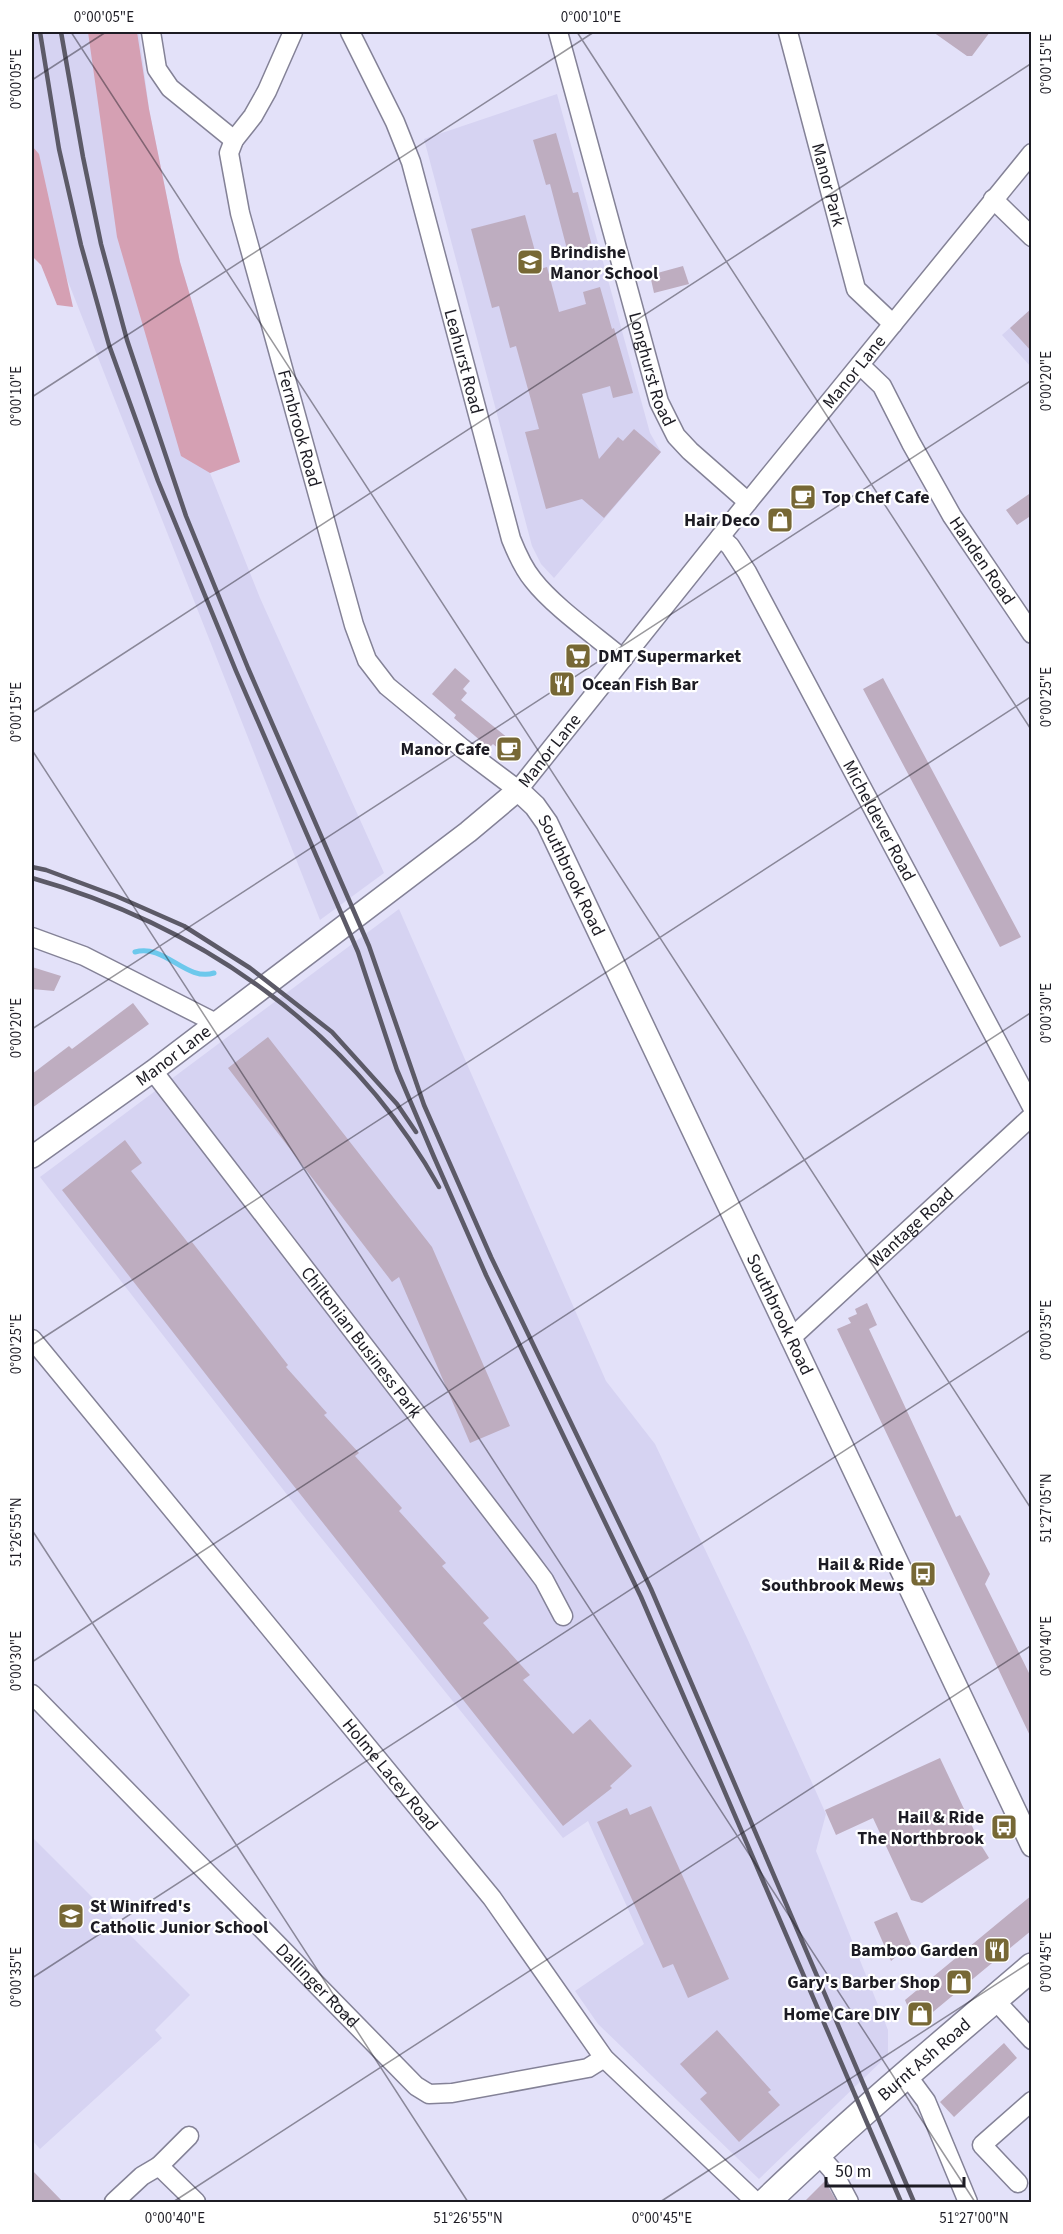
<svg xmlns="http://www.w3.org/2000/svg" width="1063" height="2234" font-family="'Source Sans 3',sans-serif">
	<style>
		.built { fill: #d6d3f2 }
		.green { fill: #d5a0b3 }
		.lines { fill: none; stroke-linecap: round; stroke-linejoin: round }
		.stream { stroke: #6dc8ec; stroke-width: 5 }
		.building { fill: #beadc0 }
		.minor-casing { stroke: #848297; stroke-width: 21 }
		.tertiary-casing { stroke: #848297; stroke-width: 24 }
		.primary-casing { stroke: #848297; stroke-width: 30 }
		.minor { stroke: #fff; stroke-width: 18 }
		.tertiary { stroke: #fff; stroke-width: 21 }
		.primary { stroke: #fff; stroke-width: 27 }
		.rail { stroke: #5c5a67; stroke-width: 4.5 }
		.ticks { fill: none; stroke: #1c1b23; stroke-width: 1.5; stroke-opacity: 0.45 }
		.labels { text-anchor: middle; stroke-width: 4.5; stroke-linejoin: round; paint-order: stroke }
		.street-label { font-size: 18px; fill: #1c1b23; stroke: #fff }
		.poi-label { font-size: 18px; font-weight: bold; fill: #1c1b23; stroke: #fff; text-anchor: end }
		.neatline { fill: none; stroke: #1c1b23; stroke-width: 2 }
		.ticks-label { font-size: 15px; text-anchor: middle; fill: #1c1b23 }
	</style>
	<rect width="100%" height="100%" fill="#e3e1f9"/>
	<path class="built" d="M32,32H139L149,109L180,262L240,462L210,473L260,598L384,873L320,920L56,251L32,246Z
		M557,94L650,433L661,452L554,578L541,564L532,546L424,139Z
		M1031,309V367L1002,335Z
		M399,909L606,1381L655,1444L747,1638L826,1814L816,1851L888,2030V2055L759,2179L598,2024L575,1991L644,1944L588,1821L563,1838L306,1519L40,1177Z
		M32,1837L190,1995L155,2030L162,2038L40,2149L32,2140Z"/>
	<path class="green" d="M88,32H137L149,109L180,262L240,462L210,473L181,456L117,237Z
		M32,146L39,154L73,307L57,305L41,265L32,256Z"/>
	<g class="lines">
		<path class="stream" d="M135,952C164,943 186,982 214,973"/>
	</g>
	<path class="building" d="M933,32H990L972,56H967Z
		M556,133L573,193L578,192L592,246L568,253L550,184L546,185L533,140Z
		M525,215L540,269L547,267L559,312L586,304L583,292L600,287L612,329L614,328L633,393L613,398L610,386L582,394L599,459L618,437L623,441L634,429L661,452L604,518L582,499L546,509L525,432L539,429L516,346L510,348L499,306L492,308L471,229Z
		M683,266L689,284L654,293L650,275Z
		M1032,308V352L1010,328Z
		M1032,492V515L1017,525L1006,510Z
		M455,668L470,681L463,689L467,693L461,700L519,747L509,758L493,744L489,748L454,718L456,715L432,694Z
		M883,678L1021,937L1000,947L863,689Z
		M32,967L61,976L54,991L32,989Z
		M133,1003L149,1024L32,1108V1074L69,1046L72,1049Z
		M268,1037L432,1247L510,1426L470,1443L399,1277L392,1282L228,1068Z
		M125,1140L142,1163L131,1171L189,1244L192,1242L288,1365L286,1367L327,1413L324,1415L359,1453L355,1456L402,1508L399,1511L446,1563L442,1566L489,1618L483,1623L530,1675L523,1680L573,1734L590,1719L632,1766L610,1786L612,1788L563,1826L236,1413L62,1190Z
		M867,1303L877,1325L869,1329L956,1517L960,1515L990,1574L985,1584L1032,1679V1740L837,1329L851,1323L848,1318L857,1314L855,1309Z
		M940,1758L981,1845L989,1858L922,1903L911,1900L873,1818L836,1835L825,1810Z
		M651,1806L729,1979L688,1998L673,1964L663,1968L597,1822L627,1808L630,1815Z
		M1032,1895V1930L916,2026L905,2000Z
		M897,1912L911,1944L891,1961L874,1922Z
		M717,2030L771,2090L768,2092L780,2105L739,2142L700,2099L707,2093L680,2064Z
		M1004,2043L1017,2058L954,2117L940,2102Z
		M32,2170L63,2202H32Z
		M825,2181L837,2202H804Z"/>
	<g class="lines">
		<defs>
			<g id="minor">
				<path d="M151,32L157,69L170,88L234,140"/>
				<path id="s1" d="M293,32L267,91L253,116L234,140L229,153L240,213L354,625L367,660L387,686L462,748L518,790L748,502L1032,153"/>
				<path id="s2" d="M350,32L395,122L411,162L511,539C517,554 523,568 533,580C554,607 596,636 623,659"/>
				<path id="s3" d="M558,32L659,402L676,436L690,451L748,502"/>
				<path id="s4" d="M788,32L856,289L893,324"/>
				<path d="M993,199L1032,237"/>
				<path id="s5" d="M860,365L882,386L911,443L952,516L1032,634"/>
				<path id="s6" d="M720,537L730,546L747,572L1032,1107"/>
				<path d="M32,937L84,956L216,1023"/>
				<path id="s7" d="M153,1071L529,1560L544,1580L563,1616"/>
				<path id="s8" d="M32,1339L492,1898L604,2058L756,2202"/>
				<path id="s9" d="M790,1339L1032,1116"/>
				<path id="s10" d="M32,1694L416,2086L429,2094L452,2093L588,2068L604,2058"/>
				<path d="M994,1999L1032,2040"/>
				<path d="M906,2074L926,2101L968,2202"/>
				<path d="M817,2153L832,2170L849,2202"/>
				<path d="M159,2166L189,2136"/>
				<path d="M1018,2183L982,2145L1032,2101"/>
				<path d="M114,2202L142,2176L159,2166L196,2202"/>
			</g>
			<g id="tertiary">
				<path id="s11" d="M32,1157L153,1071L468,832L518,790L535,806L547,823L1032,1846"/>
			</g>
			<g id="primary">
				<path id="s12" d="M766,2202C851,2120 942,2044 1032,1967"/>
			</g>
		</defs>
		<use href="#minor" class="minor-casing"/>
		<use href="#tertiary" class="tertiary-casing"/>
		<use href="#primary" class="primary-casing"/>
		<use href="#minor" class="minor"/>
		<use href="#tertiary" class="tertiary"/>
		<use href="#primary" class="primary"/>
		<path class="rail" d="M40,32L59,149L81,245L109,345L158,481L236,671L358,952L397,1070L434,1157L486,1275L641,1597L901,2202
			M61,32L83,157L101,244L127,340L186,516L248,668L369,946L424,1105L491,1257L651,1589L914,2202
			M32,867L46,870L116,896L184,926L250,968L332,1032L397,1104L416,1132
			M32,878C202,926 351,1030 439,1187"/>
	</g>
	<path class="ticks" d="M71,32L1032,1510M577,32L1032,731M32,80L106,32M32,397L594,32M32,713L1032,63M32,750L975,2202M32,1029L1032,380M32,1345L1032,696M32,1530L468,2202M32,1662L1032,1012M32,1978L1032,1329M173,2202L1032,1645M660,2202L1032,1961"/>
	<defs>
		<symbol id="school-square" viewBox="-11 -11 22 22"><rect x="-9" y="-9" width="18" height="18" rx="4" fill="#776835" stroke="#fff"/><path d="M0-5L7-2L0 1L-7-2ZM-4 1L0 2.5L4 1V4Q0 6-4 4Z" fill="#fff"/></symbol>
		<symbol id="cafe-square" viewBox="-11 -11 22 22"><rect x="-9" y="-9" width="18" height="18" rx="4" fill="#776835" stroke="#fff"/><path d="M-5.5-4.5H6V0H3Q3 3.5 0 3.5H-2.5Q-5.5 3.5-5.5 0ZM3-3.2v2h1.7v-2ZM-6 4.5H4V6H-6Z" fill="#fff"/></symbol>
		<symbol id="shop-square" viewBox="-11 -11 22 22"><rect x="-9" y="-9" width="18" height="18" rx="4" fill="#776835" stroke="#fff"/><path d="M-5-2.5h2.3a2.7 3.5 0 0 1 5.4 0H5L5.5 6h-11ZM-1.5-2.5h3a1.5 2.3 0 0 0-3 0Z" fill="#fff"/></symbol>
		<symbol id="supermarket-square" viewBox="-11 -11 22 22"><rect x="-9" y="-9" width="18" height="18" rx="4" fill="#776835" stroke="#fff"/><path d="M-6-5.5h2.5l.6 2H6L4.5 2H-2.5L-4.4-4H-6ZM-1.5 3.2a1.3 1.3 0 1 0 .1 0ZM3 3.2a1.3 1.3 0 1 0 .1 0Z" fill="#fff"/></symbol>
		<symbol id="restaurant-square" viewBox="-11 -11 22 22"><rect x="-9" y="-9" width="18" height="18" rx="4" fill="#776835" stroke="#fff"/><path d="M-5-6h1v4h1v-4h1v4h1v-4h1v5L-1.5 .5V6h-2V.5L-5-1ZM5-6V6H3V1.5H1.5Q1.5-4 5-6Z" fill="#fff"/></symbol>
		<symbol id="bus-square" viewBox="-11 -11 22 22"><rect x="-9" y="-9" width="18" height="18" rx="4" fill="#776835" stroke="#fff"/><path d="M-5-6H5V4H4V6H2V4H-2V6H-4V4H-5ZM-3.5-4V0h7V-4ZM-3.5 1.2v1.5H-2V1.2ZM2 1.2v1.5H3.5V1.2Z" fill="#fff"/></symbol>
	</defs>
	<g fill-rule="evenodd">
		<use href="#school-square" x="515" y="247" width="30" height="30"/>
		<use href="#cafe-square" x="788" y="482" width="30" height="30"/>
		<use href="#shop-square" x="765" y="505" width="30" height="30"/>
		<use href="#supermarket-square" x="563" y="641" width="30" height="30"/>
		<use href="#restaurant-square" x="547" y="669" width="30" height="30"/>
		<use href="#cafe-square" x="494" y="734" width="30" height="30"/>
		<use href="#bus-square" x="908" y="1559" width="30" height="30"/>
		<use href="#bus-square" x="989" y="1812" width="30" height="30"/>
		<use href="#school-square" x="56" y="1901" width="30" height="30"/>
		<use href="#restaurant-square" x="982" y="1935" width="30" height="30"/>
		<use href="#shop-square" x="944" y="1967" width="30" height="30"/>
		<use href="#shop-square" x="905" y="1999" width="30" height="30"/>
	</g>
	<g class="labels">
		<g class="street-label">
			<text dy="6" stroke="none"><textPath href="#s4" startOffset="158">Manor Park</textPath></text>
			<text dy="6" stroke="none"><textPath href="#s2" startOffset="350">Leahurst Road</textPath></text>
			<text dy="6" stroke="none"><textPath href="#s3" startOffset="350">Longhurst Road</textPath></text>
			<text dy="6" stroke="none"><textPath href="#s1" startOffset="1400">Manor Lane</textPath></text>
			<text dy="6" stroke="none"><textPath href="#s1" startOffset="422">Fernbrook Road</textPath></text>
			<text dy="6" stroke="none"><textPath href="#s5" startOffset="232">Handen Road</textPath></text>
			<text dy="6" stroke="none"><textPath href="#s1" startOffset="914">Manor Lane</textPath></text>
			<text dy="6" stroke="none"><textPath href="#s6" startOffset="326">Micheldever Road</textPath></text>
			<text dy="6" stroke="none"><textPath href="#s11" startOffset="711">Southbrook Road</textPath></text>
			<text dy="6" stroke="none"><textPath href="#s11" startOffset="174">Manor Lane</textPath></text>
			<text dy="6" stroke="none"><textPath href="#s9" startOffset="165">Wantage Road</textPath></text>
			<text dy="6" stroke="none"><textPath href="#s11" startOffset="1197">Southbrook Road</textPath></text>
			<text dy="6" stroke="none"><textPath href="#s7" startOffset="342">Chiltonian Business Park</textPath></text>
			<text dy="6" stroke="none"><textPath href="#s8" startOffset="564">Holme Lacey Road</textPath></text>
			<text dy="6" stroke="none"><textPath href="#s10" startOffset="408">Dallinger Road</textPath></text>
			<text dy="6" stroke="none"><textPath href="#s12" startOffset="213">Burnt Ash Road</textPath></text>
		</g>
		<g class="poi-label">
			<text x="550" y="258" text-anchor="start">Brindishe<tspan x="550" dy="21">Manor School</tspan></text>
			<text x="822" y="503" text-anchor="start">Top Chef Cafe</text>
			<text x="760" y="526">Hair Deco</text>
			<text x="598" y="662" text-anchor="start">DMT Supermarket</text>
			<text x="582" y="690" text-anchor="start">Ocean Fish Bar</text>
			<text x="490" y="755">Manor Cafe</text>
			<text x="904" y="1570">Hail &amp; Ride<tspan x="904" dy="21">Southbrook Mews</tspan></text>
			<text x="984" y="1823">Hail &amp; Ride<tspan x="984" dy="21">The Northbrook</tspan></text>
			<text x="90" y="1912" text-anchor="start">St Winifred's<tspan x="90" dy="21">Catholic Junior School</tspan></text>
			<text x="978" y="1956">Bamboo Garden</text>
			<text x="940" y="1988">Gary's Barber Shop</text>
			<text x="900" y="2020">Home Care DIY</text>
		</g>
	</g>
	<rect width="1063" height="2234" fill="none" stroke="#ffffff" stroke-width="66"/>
	<path d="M826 2177v9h138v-9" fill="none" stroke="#1c1b23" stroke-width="3"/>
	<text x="835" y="2177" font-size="18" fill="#1c1b23" stroke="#ffffff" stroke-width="4.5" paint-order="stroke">50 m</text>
	<rect x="33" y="33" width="997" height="2168" class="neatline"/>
	<g class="ticks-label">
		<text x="104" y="22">0°00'05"E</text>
		<text x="591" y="22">0°00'10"E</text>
		<text transform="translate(1046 64) rotate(-90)" y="5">0°00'15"E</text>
		<text transform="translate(16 79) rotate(-90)" y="5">0°00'05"E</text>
		<text transform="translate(1046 381) rotate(-90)" y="5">0°00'20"E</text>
		<text transform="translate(16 396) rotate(-90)" y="5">0°00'10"E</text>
		<text transform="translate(1046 697) rotate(-90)" y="5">0°00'25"E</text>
		<text transform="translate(16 712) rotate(-90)" y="5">0°00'15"E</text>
		<text transform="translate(1046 1013) rotate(-90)" y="5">0°00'30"E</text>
		<text transform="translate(16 1028) rotate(-90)" y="5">0°00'20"E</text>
		<text transform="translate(1046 1330) rotate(-90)" y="5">0°00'35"E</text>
		<text transform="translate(16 1344) rotate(-90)" y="5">0°00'25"E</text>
		<text transform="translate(1046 1508) rotate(-90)" y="5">51°27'05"N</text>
		<text transform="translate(16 1532) rotate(-90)" y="5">51°26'55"N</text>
		<text transform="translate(1046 1646) rotate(-90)" y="5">0°00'40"E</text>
		<text transform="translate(16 1661) rotate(-90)" y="5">0°00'30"E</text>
		<text transform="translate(1046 1962) rotate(-90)" y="5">0°00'45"E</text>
		<text transform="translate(16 1977) rotate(-90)" y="5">0°00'35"E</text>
		<text x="175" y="2223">0°00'40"E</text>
		<text x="468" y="2223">51°26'55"N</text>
		<text x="662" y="2223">0°00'45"E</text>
		<text x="974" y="2223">51°27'00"N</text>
	</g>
</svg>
